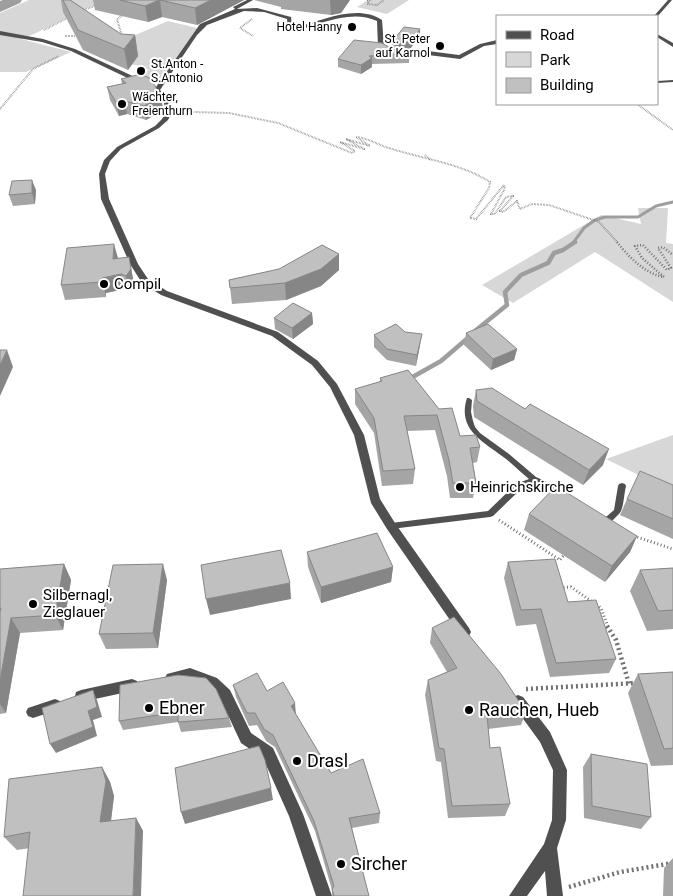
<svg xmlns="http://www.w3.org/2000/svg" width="673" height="896" font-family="Roboto,sans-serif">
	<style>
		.green { fill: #d7d7d7 }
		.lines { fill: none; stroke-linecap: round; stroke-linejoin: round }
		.stream-far1 { stroke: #9e9e9e; stroke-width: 3 }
		.stream { stroke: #9e9e9e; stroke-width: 4.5 }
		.river { fill: #9e9e9e; fill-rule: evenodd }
		.path-far3 { stroke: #727272; stroke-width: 2; stroke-dasharray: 0.5 1; stroke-linecap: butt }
		.path-far2 { stroke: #727272; stroke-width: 2.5; stroke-dasharray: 1 2; stroke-linecap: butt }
		.path-far1 { stroke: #727272; stroke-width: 3; stroke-dasharray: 1 2.5; stroke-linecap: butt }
		.path { stroke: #727272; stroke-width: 4.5; stroke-dasharray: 2 3; stroke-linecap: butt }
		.service { fill: #505050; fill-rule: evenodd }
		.minor { fill: #505050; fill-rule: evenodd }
		.wall { fill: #a5a5a5 }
		.shaded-wall { fill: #868686 }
		.building { fill: #c0c0c0; stroke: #868686 }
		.poi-dot { fill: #000; stroke: #fff; stroke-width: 2 }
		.labels { text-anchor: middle; stroke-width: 4; stroke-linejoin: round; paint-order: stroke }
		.far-poi-label { font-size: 12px; fill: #000; stroke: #fff; text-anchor: end }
		.poi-label { font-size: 15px; fill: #000; stroke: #fff; text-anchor: start }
		.near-poi-label { font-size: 18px; fill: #000; stroke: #fff; text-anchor: start }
	</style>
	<rect width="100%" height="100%" fill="#fff"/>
	<path class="green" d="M29,0H108L81,10L34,34L21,39L71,52L26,72H0V13Z
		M368,0H409L387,14L357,7Z
		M168,21L197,28L159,82H153L138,74L149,70L141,66L130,64L103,49Z
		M638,208H668L666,243L673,244V302L595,252L513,303L482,285L601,215L641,224Z
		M673,435V492L606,459Z"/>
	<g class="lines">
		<path class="stream-far1" d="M573,243L584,228L595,220L605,217H638L656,206L673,202"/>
		<path class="stream" d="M475,331L507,305L505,292L521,275L548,263L554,253L563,250L575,242
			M409,379L441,361L469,337"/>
		<path class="river" d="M3,0H22L20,3L0,12V1Z"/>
		<path class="path-far3" d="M371,0L368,1V4L377,5L384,0
			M81,11L97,5
			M252,19L240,28L253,36
			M44,30L69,17
			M65,36H75
			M122,36L117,19L123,15
			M637,104L673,130
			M179,107L194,112L229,113L278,123L352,153L355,151L340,142L364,149L346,139L370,146L356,137C368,138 378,145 389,148C423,159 460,163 490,182L489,188L470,218L476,219L504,185L505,188L491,214H495L506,197L513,196L500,211L503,212L517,201L520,209L532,204L549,205L599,222L618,243
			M0,109L33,69L59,56
			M425,155L431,160"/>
		<path class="path-far2" d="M617,242C628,256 645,274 664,277L642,258L635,246L643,245L667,270L671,268L658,248L663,247L673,255"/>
		<path class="path-far1" d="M499,520L560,560L564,555
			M634,536L673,549
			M560,588L571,587L601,608L608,627"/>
		<path class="path" d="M607,626L616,640L629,684
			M526,689L637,683
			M569,887L620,872L673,863"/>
		<path class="service" d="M668,0H672L657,17L654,16Z
			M673,80V82L657,83V81Z
			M467,398H469L472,400L471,412L473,421L475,427L480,433L509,454L536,477L564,490L565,492L564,494H558L534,483L522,488L493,516L490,517L391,529L388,528L387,526L388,524L391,523L488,511L516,484L529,479C520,472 512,463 502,456C482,441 457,429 467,398Z
			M622,483L625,484L626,486C624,494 624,504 621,511C620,513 617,516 615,518C608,525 605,526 598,518L599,516L602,515L606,517L614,510L618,486L619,484Z"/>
		<path class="minor" d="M247,0H253L237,9L257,8L291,17L292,26L296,27C322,21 357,3 382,20L384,46L394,53L420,50L459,55L480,44L497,40V44L484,46L460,59L420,54L393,57L378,47L377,21C351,9 321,24 296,31L288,28L287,19L264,12L244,11L207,25L197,35L160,90L170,102L171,114L168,120L159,128L121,149L110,161L105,174L109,199L138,264L148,279L167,291L278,332L318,361L337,384L364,435L380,499L395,523L469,628L471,632L469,636L465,637L461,636L387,529L371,503L354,435L330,387L312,365L272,336L161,295L142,283L130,264L101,199L99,174L104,160L117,147L155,126L162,119L165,114L164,102L155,91L71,51L42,42L0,35V31L43,39L75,49L156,87L200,24L235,9L233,7Z
			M657,34L673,43V47L657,37Z
			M190,668L217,678L230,690L251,733L273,748L303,814L332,896H316L289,816L263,758L241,743L220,698L209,686L190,680L171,684L167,682L165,678L167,674Z
			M132,679L137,681L138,685L137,689L132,691L81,702L76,700L75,696L76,692L81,690Z
			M518,695L523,697L550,732L567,770L566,820L557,848L563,896H547L545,871L527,896H509L544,844L552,820L553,770L540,742L513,705L512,701L513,697Z
			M55,699L60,701L61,705L60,709L33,718L28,716L26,712L28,708Z"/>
	</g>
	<path class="wall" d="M61,0H70L121,34L135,35L138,56L128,70L83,50L63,12Z
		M93,0H244L197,25L162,17L148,22L95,10Z
		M254,0H350L341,13L331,15L281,9V7Z
		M420,29V36L410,49L409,63L372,64V67L361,74L338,67V59L392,49V42Z
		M121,79L161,96L163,110L146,120L127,114L119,116L110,100L107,87L122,84Z
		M36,190L35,204L13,206L9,195Z
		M339,254V270L321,286L286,300L232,304L229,280L279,269Z
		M129,257L134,284L129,291L124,289L106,293V297L65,300L61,285L118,259Z
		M312,313L313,324L293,339L275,329L274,318Z
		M405,332L420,345L416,366L387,360L374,347V335Z
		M466,333L517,349L514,360L491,370L464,345Z
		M408,370L460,436L480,447L477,462L473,463L476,483L473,498H450L447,476L435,430L407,431L415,469L413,484L382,486L374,433L355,404V389L380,382V378Z
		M476,390L603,465L583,485L474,417L473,406Z
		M673,485V539L620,515L627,499Z
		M529,514L637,536L630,552L605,582L524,530Z
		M307,552L393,567L391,582L321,603L308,567Z
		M508,562L568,602L616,659L609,673L550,677L536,624L516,626L504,578Z
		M64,564L71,580L63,630L20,633L6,713L0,714V569Z
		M673,568V629L647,631L630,591L640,570Z
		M167,580L158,648L106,649L99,634Z
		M432,628L526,712L521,725L488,729L490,748L510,804L505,816L448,818L441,762L436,761L425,695L428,680L447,672L430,643Z
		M673,672V765L651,766L628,693L638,674Z
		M233,685L267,691L296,715L331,773L380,813L379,823L352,828L369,896H332V890L315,831L275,747L266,741L257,725L249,726L236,697Z
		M216,689L229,718L232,727L181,732L178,722L123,730L119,721Z
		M591,754L651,817L641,829L584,818L583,767Z
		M102,767L110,782L114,796L111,821L136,818L143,831L17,850L4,837Z
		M673,858V896H663L664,868Z"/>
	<path class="shaded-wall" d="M160,0L162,17L148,22L145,6Z
		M211,0H244L197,25L195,8Z
		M330,0H350L341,13L331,15Z
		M420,29V36L410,49L394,51L395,44Z
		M135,35L138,56L128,70L124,49Z
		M372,58V67L361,74V65Z
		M161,96L163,110L146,120L144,106Z
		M125,101L127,114L119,116L116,102Z
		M32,180L36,190L35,204L32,193Z
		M114,244L118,258L117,274L113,259Z
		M339,254V270L321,286L286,300L285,283Z
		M129,257L134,284L129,291L126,276Z
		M121,274L124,289L106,293V297L102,278Z
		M312,313L313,324L293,339L292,328Z
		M422,334L420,345L416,366L417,355Z
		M517,349L514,360L491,370L493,359Z
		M7,350L13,367L0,396V365Z
		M609,449L603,465L583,485L589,470Z
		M637,536L630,552L605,582L612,566Z
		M64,564L71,580L63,630L55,615Z
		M163,564L167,580L158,648L153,633Z
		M393,567L391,582L321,603V587Z
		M290,583L291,599L210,615L206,599Z
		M11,618L20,633L6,713L0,704V681Z
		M93,690L97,700L102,717L93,720L97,736L56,753L50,744L88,711Z
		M295,703L296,715L291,706Z
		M102,767L110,782L114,796L109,836L100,822Z
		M271,788L273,800L185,824L181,812Z
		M136,818L143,831L141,896H133Z"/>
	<path class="building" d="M63,0H70L121,34L135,35L124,49L78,30Z
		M120,0H159L145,6Z
		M160,0H211L195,8Z
		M404,27L420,29L411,42L395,44L392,42Z
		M354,40L382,43L394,50L410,48V54L369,56L372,58L361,65L338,59Z
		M141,74L151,79L161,96L144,106L125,101L116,102L107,87L126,83L121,79Z
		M32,180V193L9,195L12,181Z
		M114,244L113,259L129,257L131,269L126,276L121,274L102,278V282L61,285L67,248Z
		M322,245L339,254L321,269L285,283L230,288L229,280L279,269Z
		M293,303L312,313L292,328L274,318Z
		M396,324L405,332L422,334L417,355L387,349L374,335Z
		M488,324L517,349L493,359L466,333Z
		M0,350H7L0,365Z
		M408,370L439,409L452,408L460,436L476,435L480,447L470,448L476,483H453L449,460L437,415L404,416L415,469L383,471L374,418L355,389L382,381L380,378Z
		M492,388L525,409L530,404L609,449L589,470L477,401L476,390Z
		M640,471L673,485V519L627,499Z
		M556,486L637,536L612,566L529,514Z
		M377,533L393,567L321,587L307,552Z
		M281,550L290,583L206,599L201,565Z
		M555,559L568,602L596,600L616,659L556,663L541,609L521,610L508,562Z
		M64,564L55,615L11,618L0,681V612L1,608H0V569Z
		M163,564L153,633L99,634L113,565Z
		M673,568V610L658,611L640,570Z
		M454,617L501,674L526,712L487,715L490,748L500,747L510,804L452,806L444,749L439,748L428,680L457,668L432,628Z
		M673,672V748L664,749L638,674Z
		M257,673L267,691L283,682L295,703L291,706L331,773L363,759L380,813L349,818L369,896H334L332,889L334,886L314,821L273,735L264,729L255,713H247L233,685Z
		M178,675L206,678L216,689L229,718L178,722V712L119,721L120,685Z
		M93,690L97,707L88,711L93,727L50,744L42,708Z
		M259,746L265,760L271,788L181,812L175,768Z
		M591,754L647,764L651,817L592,806Z
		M102,767L106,781L100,822L136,818L133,896H23L30,832L4,837L9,779Z"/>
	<g class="poi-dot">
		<circle cx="352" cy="27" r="5"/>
		<circle cx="440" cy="46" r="5"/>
		<circle cx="141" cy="71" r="5"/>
		<circle cx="122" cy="104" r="5"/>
		<circle cx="104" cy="284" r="5"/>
		<circle cx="460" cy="487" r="5"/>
		<circle cx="33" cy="604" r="5"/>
		<circle cx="149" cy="708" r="5"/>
		<circle cx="469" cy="710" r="5"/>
		<circle cx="297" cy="761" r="5"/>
		<circle cx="341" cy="864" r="5"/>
	</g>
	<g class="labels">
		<g class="far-poi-label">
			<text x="342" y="31">Hotel Hanny</text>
			<text x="430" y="43">St. Peter<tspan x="430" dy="14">auf Karnol</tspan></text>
			<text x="151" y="68" text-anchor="start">St.Anton -<tspan x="151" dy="14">S.Antonio</tspan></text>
			<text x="132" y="101" text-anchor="start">Wächter,<tspan x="132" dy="14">Freienthurn</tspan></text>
		</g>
		<g class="poi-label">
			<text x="114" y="289">Compil</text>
			<text x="470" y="492">Heinrichskirche</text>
			<text x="43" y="600">Silbernagl,<tspan x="43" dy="17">Zieglauer</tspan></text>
		</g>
		<g class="near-poi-label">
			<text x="159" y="714">Ebner</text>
			<text x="479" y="716">Rauchen, Hueb</text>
			<text x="307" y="767">Drasl</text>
			<text x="351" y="870">Sircher</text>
		</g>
	</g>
	<rect x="496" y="15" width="162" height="90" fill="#ffffff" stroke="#999999"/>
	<rect x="506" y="31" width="25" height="8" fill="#505050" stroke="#999999"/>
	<text x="540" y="40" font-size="15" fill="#000000">Road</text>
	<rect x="506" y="52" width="25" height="15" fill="#d7d7d7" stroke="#999999"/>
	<text x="540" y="65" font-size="15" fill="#000000">Park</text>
	<rect x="506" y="78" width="25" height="15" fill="#c0c0c0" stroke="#999999"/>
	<text x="540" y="90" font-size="15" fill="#000000">Building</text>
</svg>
